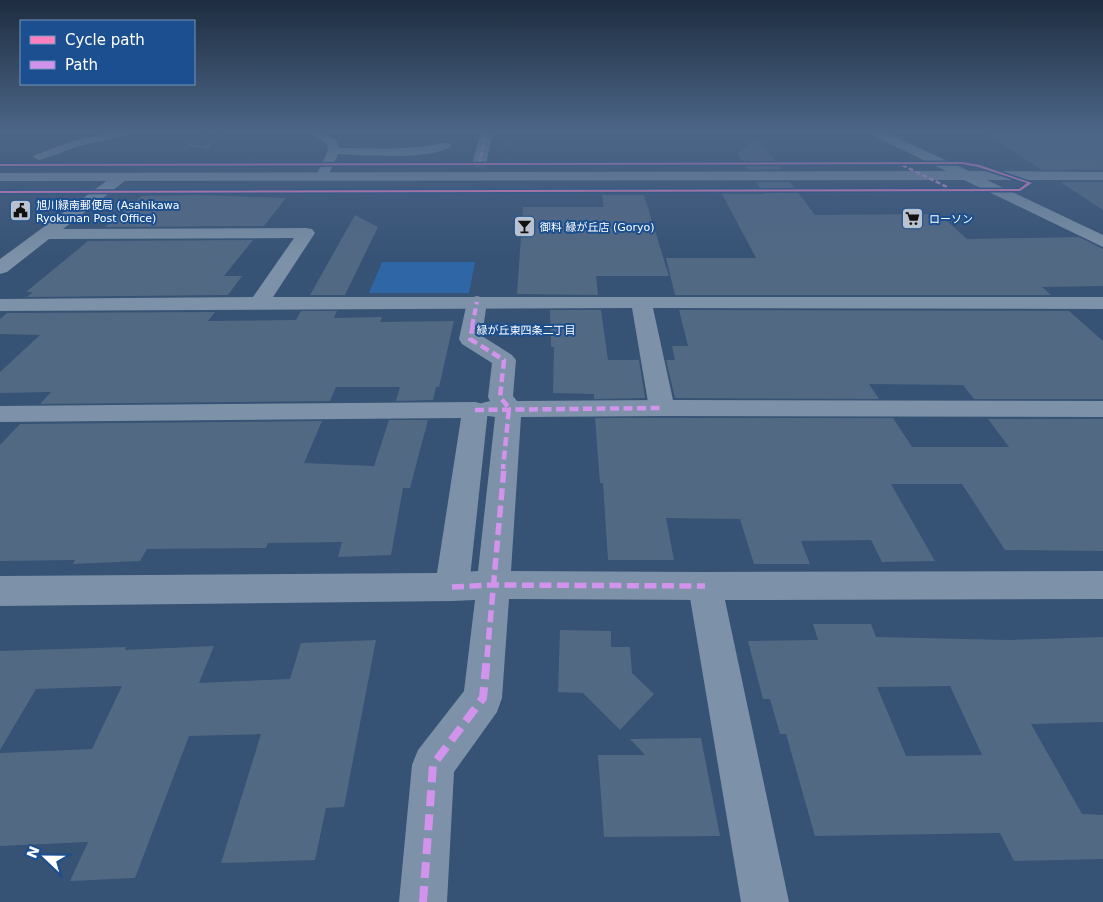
<svg xmlns="http://www.w3.org/2000/svg" width="1103" height="902" font-family="'DejaVu Sans','Noto Sans JP',sans-serif">
	<style>
		.green { fill: #2f66a5 }
		.building { fill: #526984; fill-rule: evenodd }
		.lines { fill: none; stroke-linecap: round; stroke-linejoin: round }
		.path { stroke: #7d92a8; stroke-width: 2; stroke-dasharray: 1 2; stroke-linecap: butt }
		.service { fill: #7d92a8; fill-rule: evenodd }
		.pedestrian { fill: #7d92a8; fill-rule: evenodd }
		.minor { fill: #7d92a8; fill-rule: evenodd }
		.tertiary { fill: #7d92a8; fill-rule: evenodd }
		.quiet-far4 { stroke: #d193ec; stroke-width: 2.5; stroke-dasharray: 5 2.5; stroke-linecap: butt }
		.quiet-far3 { stroke: #d193ec; stroke-width: 4; stroke-dasharray: 7 4; stroke-linecap: butt }
		.quiet-far2 { stroke: #d193ec; stroke-width: 4.5; stroke-dasharray: 9 4.5; stroke-linecap: butt }
		.quiet-far1 { stroke: #d193ec; stroke-width: 5.5; stroke-dasharray: 12 5.5; stroke-linecap: butt }
		.quiet { stroke: #d193ec; stroke-width: 8; stroke-dasharray: 16 8; stroke-linecap: butt }
		.cycleway-casing { stroke: #1b4f8f; stroke-width: 3 }
		.cycleway { fill: #ff80c0; fill-rule: evenodd }
		.labels { text-anchor: middle; stroke-width: 4; stroke-linejoin: round; paint-order: stroke }
		.far-poi-label { font-size: 11px; fill: #fff; stroke: #1b4f8f; text-anchor: start }
		.far-neighbourhood-label { font-size: 11px; fill: #fff; stroke: #1b4f8f }
	</style>
	<rect width="100%" height="100%" fill="#365274"/>
	<path class="green" d="M382,262H475L469,293H369Z"/>
	<path class="building" d="M983,132H1103V170H1042Z
		M758,138L781,169L748,170L737,153Z
		M756,182H790L815,215L939,214L967,239L1079,237L1103,249V286L1042,287L1051,295H675L666,258H756L722,194H764Z
		M1060,182H1103V210Z
		M196,195L286,198L264,226L105,227L142,196Z
		M602,195H644L669,276H596L598,295L517,294L523,207H604Z
		M355,215L378,227L345,295H310Z
		M253,240L224,276H242L228,295L27,297L33,292H26L88,241Z
		M550,310H601L608,360H639L645,398L594,399V394L553,393L554,347H551Z
		M679,310L1069,311L1103,341V399H974L963,385L869,384L879,399L675,398L666,360H675L672,346H688Z
		M301,311H337L334,318L382,317L380,322L454,321L439,387H436L433,400L396,401L400,387H336L330,401L40,404L51,392L0,393V372L40,335L0,334V319L7,313L215,312L208,321L296,320Z
		M595,418H893L912,447H1009L988,419H1103V551L1005,550L962,484H891L935,561L882,562L871,540L801,541L810,564H754L740,519L666,518L674,560H608L603,483H600Z
		M389,420H428L410,488H403L391,555L338,557L342,542L268,543L266,548L147,549L140,561L73,564L75,560L0,561V445L20,424L322,421L304,463L374,466Z
		M813,624H871L876,637L1010,640L1103,637V722L1031,724L1082,814L1103,815V859L1014,861L1000,833L815,836L786,734H780L770,699H763L748,641L818,640ZM950,686L982,755L906,756L877,687Z
		M560,630L611,631V647H630L632,673L654,694L620,730L583,693L558,692Z
		M376,640L344,807L326,808L315,860L221,863L261,734L189,736L135,878L70,881L88,842L0,846V753L92,749L122,686L36,689L0,750V651L126,647L125,650L214,646L199,683L290,679L301,643Z
		M701,738L720,836L604,837L598,755H645L630,739Z"/>
	<g class="lines">
		<path class="path" d="M274,132L288,133
			M190,146H209
			M205,149L226,132
			M184,150L207,132"/>
		<path class="service" d="M114,132H132L131,134L79,146L43,159L39,160L33,157L35,155L72,141Z
			M308,132H320L336,140L339,148C376,148 411,151 447,142L452,145C437,161 361,155 338,154L328,176L322,180L316,176L328,151L327,144Z"/>
		<path class="pedestrian" d="M481,132H493L486,164L484,167H474L472,164Z
			M477,296L484,298L487,302L482,336L512,355L516,360L513,396L517,401L662,400L671,402L675,408L671,414L662,416L521,417L511,571L705,572L717,576L722,586L717,596L705,600L509,599L502,698L497,712L454,772L447,902H399L412,765L418,750L464,691L475,600L452,601L440,597L435,587L440,577L452,573L478,571L495,417L482,415L478,409L482,403L490,401L488,397L492,363L462,344L459,339L467,302L470,298Z"/>
		<path class="minor" d="M121,173L126,174L128,177L126,180L63,229L306,228L312,229L315,233L273,297H1103V309L653,308L673,400L1103,401V417L662,416L653,414L649,408L632,308L0,311V299L253,297L294,238L49,239L7,272L0,274V259L116,174Z
			M475,402L484,404L488,410L469,587L464,597L452,601L0,606V576L437,573L461,418L0,422V406Z
			M1103,571V599L725,600L789,902H741L688,586L693,576L705,572Z"/>
		<path class="tertiary" d="M870,132H885L969,171L1103,172V180H987L1103,235V247L964,180L0,181V173L946,171L872,135Z"/>
		<path class="quiet-far4" d="M479,164L487,132
			M902,165L947,187"/>
		<path class="quiet-far3" d="M472,326L477,302"/>
		<path class="quiet-far2" d="M473,325L470,339L504,360L500,397L509,408L503,469
			M475,410L662,408"/>
		<path class="quiet-far1" d="M452,587L492,585L705,586
			M487,657L504,468"/>
		<path class="quiet" d="M423,902L433,765L483,698L487,656"/>
		<defs>
			<path id="cycleway" d="M962,162L980,165L1032,183L1020,191L0,193V191L1019,189L1027,183L978,167L962,164L0,166V164Z"/>
		</defs>
		<use href="#cycleway" class="cycleway-casing"/>
		<use href="#cycleway" class="cycleway"/>
	</g>
	<linearGradient id="sky" x2="0" y2="1"><stop stop-color="#1e2d40"/><stop offset="0.51" stop-color="#4c6688"/><stop offset="1" stop-color="#4c6688" stop-opacity="0"/></linearGradient>
	<rect width="1103" height="258" fill="url(#sky)"/>
	<defs>
		<symbol id="civic-square" viewBox="-11 -11 22 22"><rect x="-9" y="-9" width="18" height="18" rx="4" fill="#b9c2ce" stroke="#1b4f8f"/><path d="M-.6-6.5H3V-4.5H.6V-3L4-1V1h2V6H-6V1h2V-1L-.6-3ZM-1.2 2.5V6h2.4V2.5Z" fill="#111"/></symbol>
		<symbol id="supermarket-square" viewBox="-11 -11 22 22"><rect x="-9" y="-9" width="18" height="18" rx="4" fill="#b9c2ce" stroke="#1b4f8f"/><path d="M-6-5.5h2.5l.6 2H6L4.5 2H-2.5L-4.4-4H-6ZM-1.5 3.2a1.3 1.3 0 1 0 .1 0ZM3 3.2a1.3 1.3 0 1 0 .1 0Z" fill="#111"/></symbol>
		<symbol id="bar-square" viewBox="-11 -11 22 22"><rect x="-9" y="-9" width="18" height="18" rx="4" fill="#b9c2ce" stroke="#1b4f8f"/><path d="M-6-5H6L.8 .8V4.5H3.5V6h-7V4.5H-.8V.8Z" fill="#111"/></symbol>
	</defs>
	<g fill-rule="evenodd">
		<use href="#civic-square" x="8" y="198" width="25" height="25"/>
		<use href="#supermarket-square" x="900" y="206" width="25" height="25"/>
		<use href="#bar-square" x="512" y="214" width="25" height="25"/>
	</g>
	<g class="labels">
		<g class="far-poi-label">
			<text x="36" y="209">旭川緑南郵便局 (Asahikawa<tspan x="36" dy="13">Ryokunan Post Office)</tspan></text>
			<text x="929" y="223">ローソン</text>
			<text x="540" y="231">御料 緑が丘店 (Goryo)</text>
		</g>
		<g class="far-neighbourhood-label">
			<text x="526" y="334">緑が丘東四条二丁目</text>
		</g>
	</g>
	<rect x="20" y="20" width="175" height="65" fill="#1b4f8f" stroke="#7695bc"/>
	<rect x="30" y="36" width="25" height="8" fill="#ff80c0" stroke="#7695bc"/>
	<text x="65" y="45" font-size="15" fill="#ffffff">Cycle path</text>
	<rect x="30" y="61" width="25" height="8" fill="#d193ec" stroke="#7695bc"/>
	<text x="65" y="70" font-size="15" fill="#ffffff">Path</text>
	<g transform="translate(45 857) rotate(292)" stroke="#1b4f8f" stroke-width="4" paint-order="stroke">
	<path d="M0-4L9 19L0 12L-9 19Z" fill="#ffffff"/>
	<text y="-8" font-size="14" font-weight="bold" text-anchor="middle" fill="#ffffff">N</text>
	</g>
</svg>
